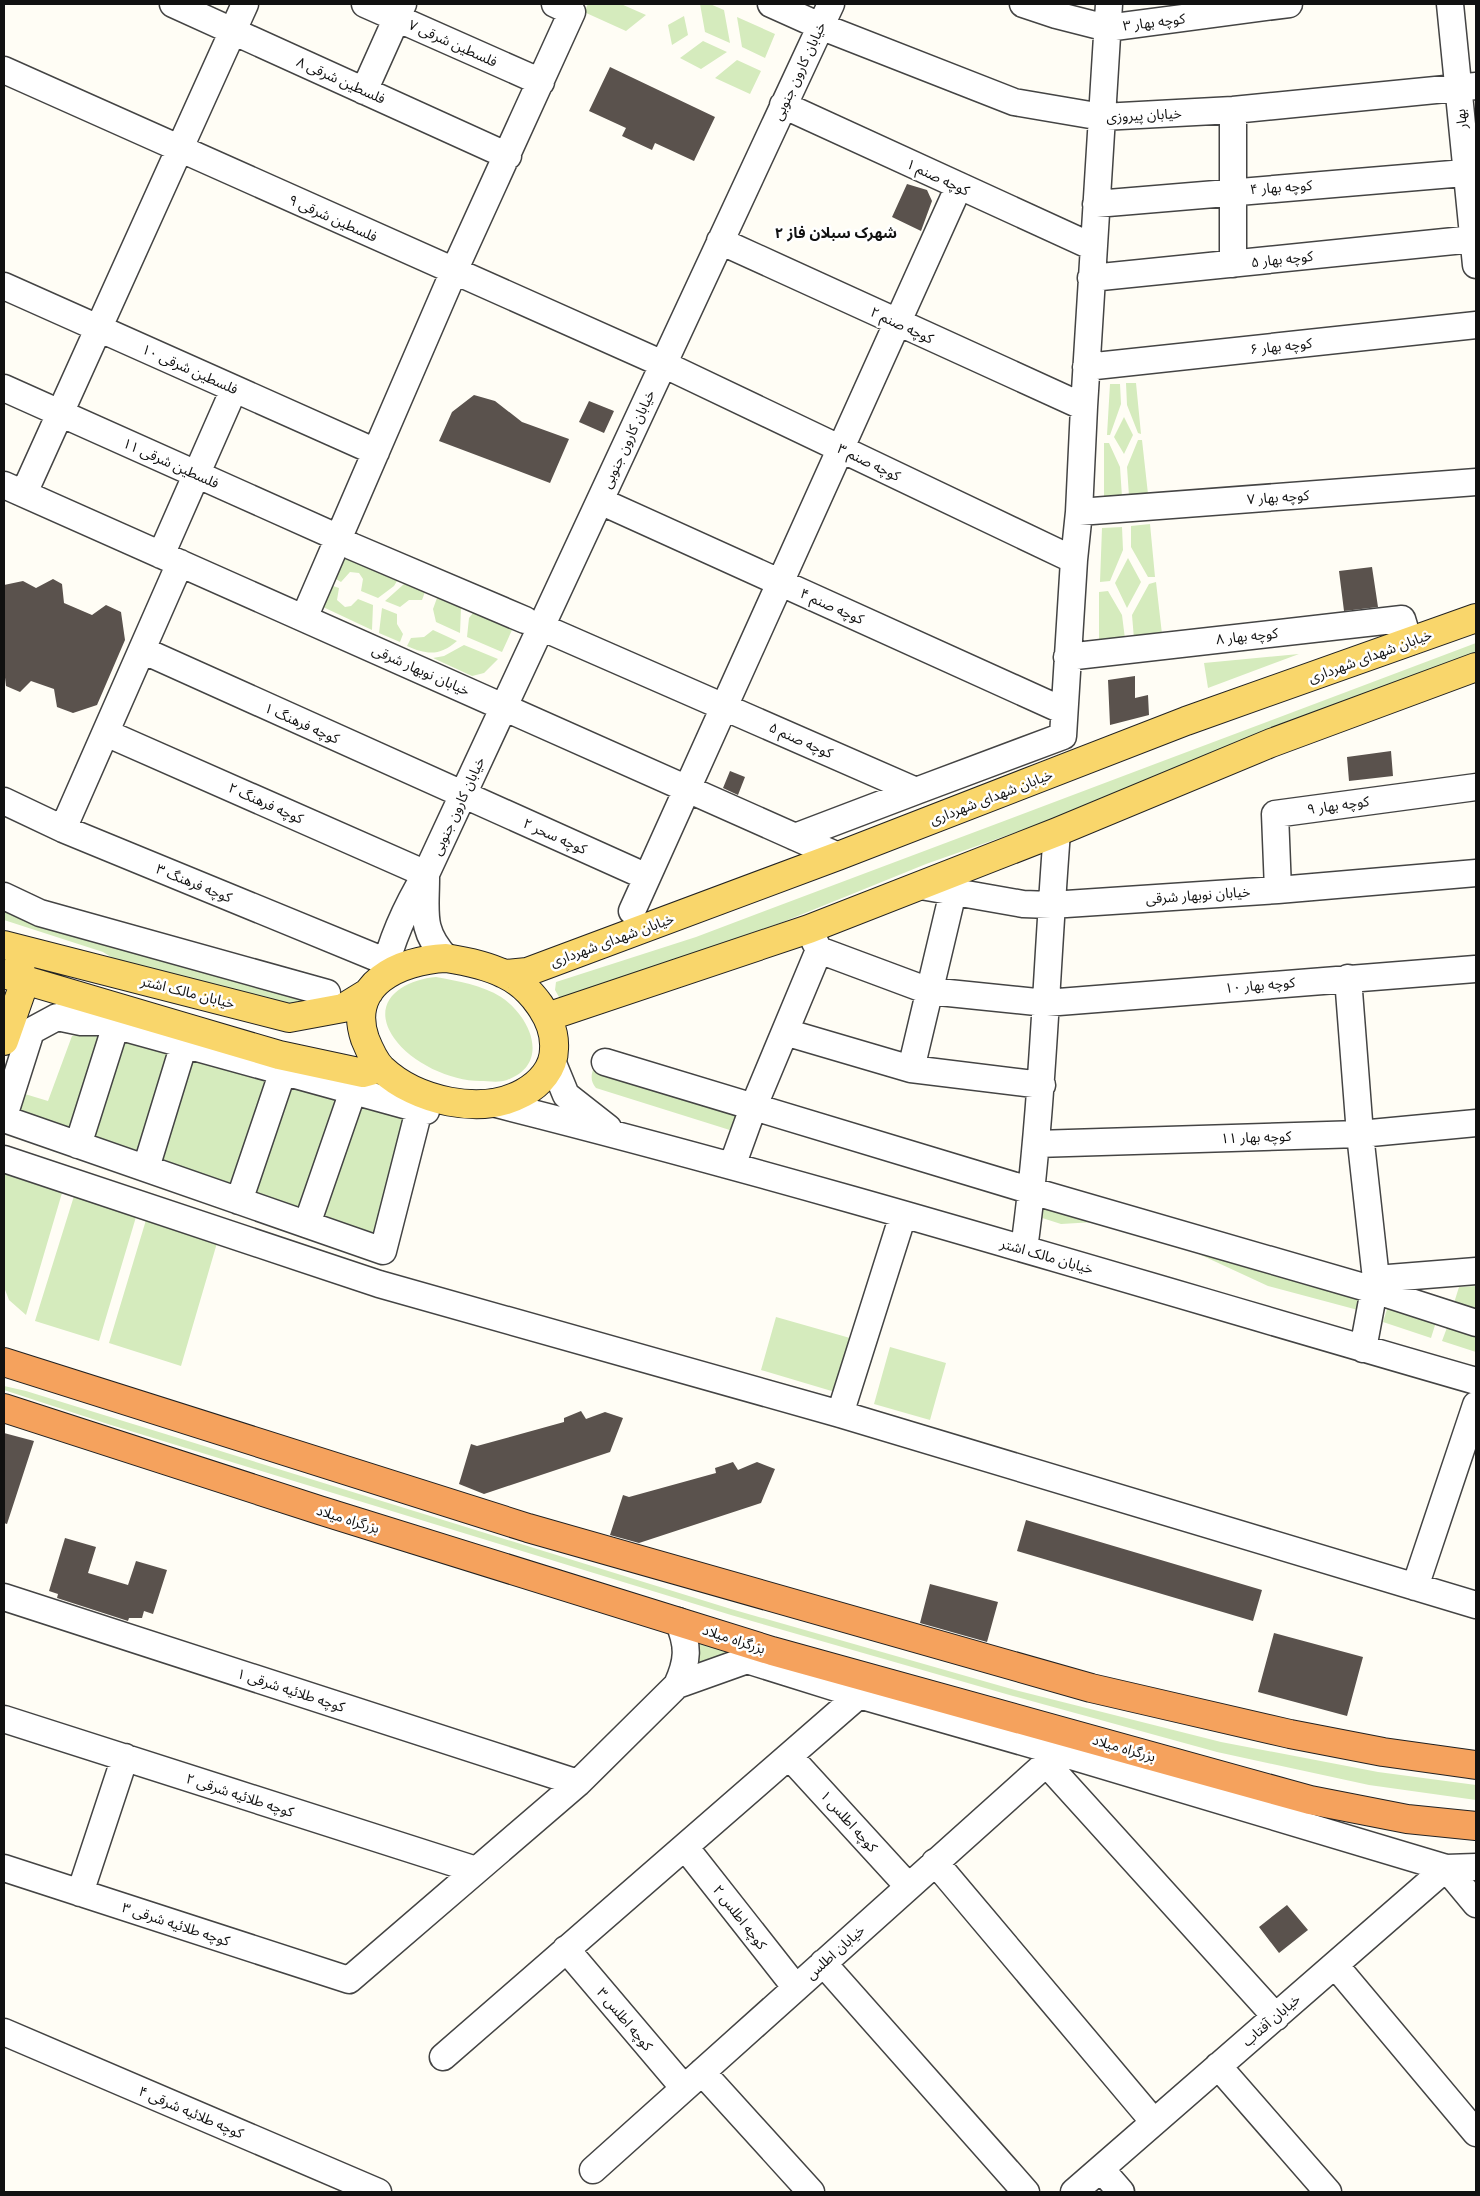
<svg xmlns="http://www.w3.org/2000/svg" width="1480" height="2196" font-family="'Times New Roman','Noto Sans Arabic',serif">
	<style>
		.green { fill: #d5ebbd }
		.building { fill: #5a524d }
		.lines { fill: none; stroke-linecap: round; stroke-linejoin: round }
		.minor-casing { stroke: #444; stroke-width: 29 }
		.major-casing { stroke: #222; stroke-width: 30 }
		.highway-casing { stroke: #222; stroke-width: 30 }
		.minor { stroke: #fff; stroke-width: 26 }
		.major { stroke: #f9d66b; stroke-width: 28 }
		.highway { stroke: #f5a25d; stroke-width: 28 }
		.labels { text-anchor: middle; stroke-width: 5; stroke-linejoin: round; paint-order: stroke }
		.street-label { font-size: 14px; fill: #111; stroke: #fff }
		.neighbourhood-label { font-size: 15px; font-weight: bold; fill: #111; stroke: #fff }
	</style>
	<rect width="100%" height="100%" fill="#fffdf5"/>
	<path class="green" d="M588,4H621L646,15L626,31L584,12Z
		M700,4H710L724,10L730,43L705,32Z
		M684,16L688,35L672,45L668,25Z
		M737,17L775,34L765,58L742,47Z
		M703,41L727,52L701,69L680,58Z
		M737,60L761,71L750,94L715,78Z
		M1126,383H1136L1141,434L1138,433L1127,405Z
		M1110,384H1120L1121,404L1110,435H1107Z
		M1124,417L1133,435L1124,454L1114,437Z
		M1138,440H1142L1148,494L1129,496L1127,467Z
		M1104,443H1109L1120,467L1122,497H1104Z
		M1150,524L1155,577H1148L1131,547V526Z
		M1122,527L1123,550L1110,581L1100,582L1102,528Z
		M345,558L397,581L394,586L378,598L361,591L363,579L359,573L350,572L341,582L336,579Z
		M1128,558L1141,582L1127,608L1115,583Z
		M1156,582L1162,634L1134,639L1132,615L1149,584Z
		M404,584L425,592L422,600H409L400,607L385,601Z
		M333,586L339,588L337,600L345,607L351,606L358,599L373,605L372,630L323,607Z
		M1108,591L1122,615L1125,639L1099,643V592Z
		M437,598L461,608L460,633L436,622L433,609Z
		M382,608L397,614V624L403,634L400,642L379,633Z
		M473,613L512,630L502,652L467,637L469,618Z
		M433,630L457,641C440,656 427,655 407,646L411,638L424,637Z
		M1476,643V660L1065,815L926,864L783,922L567,997H559L555,990L556,982L696,937Z
		M464,645L498,659L484,673L472,676L433,658L444,656Z
		M1299,654L1208,688L1204,663Z
		M4,908L318,1001L284,1012L146,979L103,952L4,920Z
		M436,977C458,981 482,985 501,997C531,1017 551,1064 507,1080C499,1083 488,1081 480,1081C451,1081 411,1063 394,1038C369,1002 402,980 436,977Z
		M113,1028L76,1141L7,1117L15,1091L48,1101L72,1036Z
		M117,1029L180,1047L145,1165L81,1143Z
		M185,1048L280,1074L237,1197L150,1167Z
		M594,1067L738,1112L733,1131L596,1088C590,1081 591,1075 594,1067Z
		M285,1076L349,1094L307,1221L242,1199Z
		M355,1097L415,1113L381,1247L311,1223Z
		M4,1174L62,1193L26,1315L9,1300L4,1287Z
		M74,1196L136,1217L99,1341L35,1321Z
		M1039,1201L1363,1295L1358,1310L1268,1286L1188,1249L1095,1222L1061,1224L1036,1216Z
		M146,1220L217,1243L181,1366L109,1343Z
		M1476,1286V1311L1454,1303L1459,1287Z
		M1388,1306L1436,1322L1431,1338L1383,1322Z
		M776,1317L850,1338L835,1392L761,1370Z
		M1448,1325L1476,1334V1352L1442,1341Z
		M890,1347L946,1363L930,1420L874,1404Z
		M4,1386L26,1391L731,1609L1015,1690L1221,1742L1378,1772L1476,1785V1800L1369,1785L1217,1752L1013,1696L731,1615L111,1425L4,1390Z
		M697,1639L737,1652L695,1667L700,1652Z"/>
	<path class="building" d="M610,67L715,117L694,161L655,143L652,150L622,136L626,128L589,111Z
		M907,184L927,190L932,201L921,231L892,217Z
		M474,395L495,401L522,422L569,439L550,483L439,441L452,412Z
		M589,401L614,411L604,433L579,422Z
		M1372,567L1378,607L1344,611L1339,571Z
		M53,579L62,584L64,603L92,615L106,605L121,612L125,640L97,705L73,713L57,707L54,689L31,681L20,692L6,686L4,669V585L23,581L36,588Z
		M1135,676V698L1148,695L1149,715L1110,725L1108,680Z
		M1391,751L1393,776L1349,781L1347,757Z
		M730,771L745,777L738,795L723,788Z
		M581,1411L586,1419L605,1412L623,1418L610,1452L484,1494L459,1484L471,1444L477,1446L564,1422V1418Z
		M4,1433L34,1441L7,1524L4,1523Z
		M733,1462L738,1470L757,1462L775,1469L761,1503L639,1543L610,1535L623,1495L629,1497L716,1473L715,1468Z
		M1026,1520L1262,1590L1253,1621L1017,1551Z
		M65,1538L96,1547L88,1573L128,1585L136,1561L167,1570L153,1614L144,1611L142,1618H129L128,1621L57,1598L58,1594L49,1591Z
		M930,1584L998,1602L987,1642L920,1623Z
		M1274,1633L1363,1657L1347,1716L1258,1692Z
		M1287,1905L1308,1930L1279,1953L1259,1927Z"/>
	<g class="lines">
		<defs>
			<path id="minor" d="M173,4L508,156
				M365,4L541,82
				M771,4L820,26L1014,102L1102,117L1233,110L1476,86
				M1023,4L1056,15L1107,28L1289,4
				M1450,4L1476,265
				M4,70L663,364L1074,560
				M364,91L403,4
				M783,105L1093,247
				M1096,204L1476,172
				M720,241L1084,407
				M1233,264V110
				M1091,278L1474,239
				M4,286L376,452
				M1086,367L1476,325
				M4,388L339,538L351,546L525,620
				M4,485L838,856
				M24,493L245,4
				M600,501L1064,711
				M1079,512L1476,482
				M161,555L234,389
				M304,618L454,271L572,12L555,4
				M541,627L916,791L1063,736L1074,560L1079,512L1084,407L1109,4
				M142,650L647,877
				M1067,657L1402,619L1409,642
				M106,733L426,874
				M4,801L63,829L387,962
				M63,829L180,563
				M795,837L916,791
				M426,877C426,913 420,930 446,958
				M921,886L1023,904L1051,905L1278,890L1476,873
				M1278,890L1275,814L1476,787
				M4,896L40,913L327,993
				M632,911L959,186
				M819,950L929,991L1046,1003L1475,969
				M383,976C391,940 407,905 426,874L831,4
				M1348,978L1360,1134L1376,1279L1363,1349
				M785,1032L911,1069L1042,1085
				M552,1061L566,1095L608,1128
				M605,1062L1032,1191L1374,1290L1476,1323
				M911,1069L953,892
				M492,1103C823,1186 1149,1287 1476,1381
				M4,1116L31,1031L57,1017L81,1022H103L426,1111
				M4,1119L383,1251L419,1110
				M1036,1144L1360,1134L1476,1123
				M78,1145L116,1025
				M4,1159L379,1284L840,1414L1476,1605
				M732,1166L753,1108L819,950L812,936
				M146,1168L184,1044
				M239,1201L283,1071
				M307,1224L353,1091
				M1024,1249C1043,1111 1046,971 1057,832
				M1376,1279L1476,1271
				M840,1414L903,1215
				M1415,1587L1476,1405
				M4,1597L578,1783
				M747,1660L859,1695L1058,1752L1446,1868L1476,1904
				M677,1685L764,1654
				M4,1719L476,1870
				M789,1756L908,1886
				M1046,1763L1276,2017
				M685,1847L796,1988
				M935,1862L1154,2122
				M4,1868L349,1980L578,1783L677,1685C688,1661 689,1646 678,1621
				M80,1893L125,1757
				M566,1949L684,2088
				M823,1963L1026,2192
				M1335,1965L1476,2133
				M4,2032L378,2192
				M443,2057L859,1695
				M1218,2066L1328,2192
				M702,2072L811,2192
				M1101,2169L1121,2192
				M593,2170L1069,1743
				M1074,2192L1446,1868L1476,1867"/>
			<path id="major" d="M4,945L289,1018L343,1008L369,992
				M446,958C465,961 486,965 504,974C530,986 556,1019 554,1049C554,1068 540,1084 523,1093C481,1116 416,1101 382,1069C374,1061 369,1049 365,1039C346,984 400,960 446,958Z
				M4,974L279,1055L363,1073L381,1068
				M505,974L527,972L838,856L1186,721L1476,618
				M547,1017L809,929L1057,832L1271,743L1476,667
				M4,1041L25,981L18,966"/>
			<path id="highway" d="M4,1362L528,1528L1091,1688L1290,1734L1383,1752L1476,1765
				M4,1408L319,1510L772,1651L1310,1800L1407,1819L1476,1826"/>
		</defs>
		<use href="#minor" class="minor-casing"/>
		<use href="#major" class="major-casing"/>
		<use href="#highway" class="highway-casing"/>
		<use href="#minor" class="minor"/>
		<use href="#major" class="major"/>
		<use href="#highway" class="highway"/>
	</g>
	<g class="labels">
		<g class="street-label">
			<text transform="translate(1154 22) rotate(-7)" y="5">کوچه بهار ۳</text>
			<text transform="translate(453 43) rotate(24)" y="5">فلسطین شرقی ۷</text>
			<text transform="translate(799 71) rotate(-65)" y="5">خیابان کارون جنوبی</text>
			<text transform="translate(341 80) rotate(24)" y="5">فلسطین شرقی ۸</text>
			<text transform="translate(1144 115) rotate(-3)" y="5">خیابان پیروزی</text>
			<text transform="translate(1461 119) rotate(-96)" y="5">بهار</text>
			<text transform="translate(938 177) rotate(25)" y="5">کوچه صنم ۱</text>
			<text transform="translate(1281 187) rotate(-4)" y="5">کوچه بهار ۴</text>
			<text transform="translate(333 218) rotate(24)" y="5">فلسطین شرقی ۹</text>
			<text transform="translate(1282 259) rotate(-6)" y="5">کوچه بهار ۵</text>
			<text transform="translate(902 325) rotate(25)" y="5">کوچه صنم ۲</text>
			<text transform="translate(1281 346) rotate(-6)" y="5">کوچه بهار ۶</text>
			<text transform="translate(190 369) rotate(24)" y="5">فلسطین شرقی ۱۰</text>
			<text transform="translate(628 439) rotate(-65)" y="5">خیابان کارون جنوبی</text>
			<text transform="translate(869 462) rotate(26)" y="5">کوچه صنم ۳</text>
			<text transform="translate(171 463) rotate(24)" y="5">فلسطین شرقی ۱۱</text>
			<text transform="translate(1278 497) rotate(-4)" y="5">کوچه بهار ۷</text>
			<text transform="translate(832 606) rotate(24)" y="5">کوچه صنم ۴</text>
			<text transform="translate(1247 636) rotate(-6)" y="5">کوچه بهار ۸</text>
			<text transform="translate(1370 656) rotate(-20)" y="5">خیابان شهدای شهرداری</text>
			<text transform="translate(421 670) rotate(24)" y="5">خیابان نوبهار شرقی</text>
			<text transform="translate(302 723) rotate(24)" y="5">کوچه فرهنگ ۱</text>
			<text transform="translate(801 740) rotate(24)" y="5">کوچه صنم ۵</text>
			<text transform="translate(991 797) rotate(-21)" y="5">خیابان شهدای شهرداری</text>
			<text transform="translate(266 803) rotate(24)" y="5">کوچه فرهنگ ۲</text>
			<text transform="translate(1338 805) rotate(-8)" y="5">کوچه بهار ۹</text>
			<text transform="translate(458 806) rotate(-65)" y="5">خیابان کارون جنوبی</text>
			<text transform="translate(555 836) rotate(24)" y="5">کوچه سحر ۲</text>
			<text transform="translate(194 883) rotate(22)" y="5">کوچه فرهنگ ۳</text>
			<text transform="translate(1198 895) rotate(-4)" y="5">خیابان نوبهار شرقی</text>
			<text transform="translate(612 940) rotate(-20)" y="5">خیابان شهدای شهرداری</text>
			<text transform="translate(1260 985) rotate(-5)" y="5">کوچه بهار ۱۰</text>
			<text transform="translate(188 992) rotate(14)" y="5">خیابان مالک اشتر</text>
			<text transform="translate(1256 1137) rotate(-2)" y="5">کوچه بهار ۱۱</text>
			<text transform="translate(1047 1256) rotate(16)" y="5">خیابان مالک اشتر</text>
			<text transform="translate(348 1519) rotate(17)" y="5">بزرگراه میلاد</text>
			<text transform="translate(734 1639) rotate(18)" y="5">بزرگراه میلاد</text>
			<text transform="translate(291 1690) rotate(18)" y="5">کوچه طلائیه شرقی ۱</text>
			<text transform="translate(1124 1748) rotate(16)" y="5">بزرگراه میلاد</text>
			<text transform="translate(240 1795) rotate(18)" y="5">کوچه طلائیه شرقی ۲</text>
			<text transform="translate(849 1821) rotate(48)" y="5">کوچه اطلس ۱</text>
			<text transform="translate(740 1917) rotate(52)" y="5">کوچه اطلس ۲</text>
			<text transform="translate(176 1924) rotate(18)" y="5">کوچه طلائیه شرقی ۳</text>
			<text transform="translate(835 1952) rotate(-42)" y="5">خیابان اطلس</text>
			<text transform="translate(625 2019) rotate(50)" y="5">کوچه اطلس ۳</text>
			<text transform="translate(1271 2020) rotate(-41)" y="5">خیابان آفتاب</text>
			<text transform="translate(191 2112) rotate(23)" y="5">کوچه طلائیه شرقی ۴</text>
		</g>
		<g class="neighbourhood-label">
			<text x="836" y="238">شهرک سبلان فاز ۲</text>
		</g>
	</g>
	<rect width="1480" height="2196" fill="none" stroke="#111111" stroke-width="10"/>
</svg>
